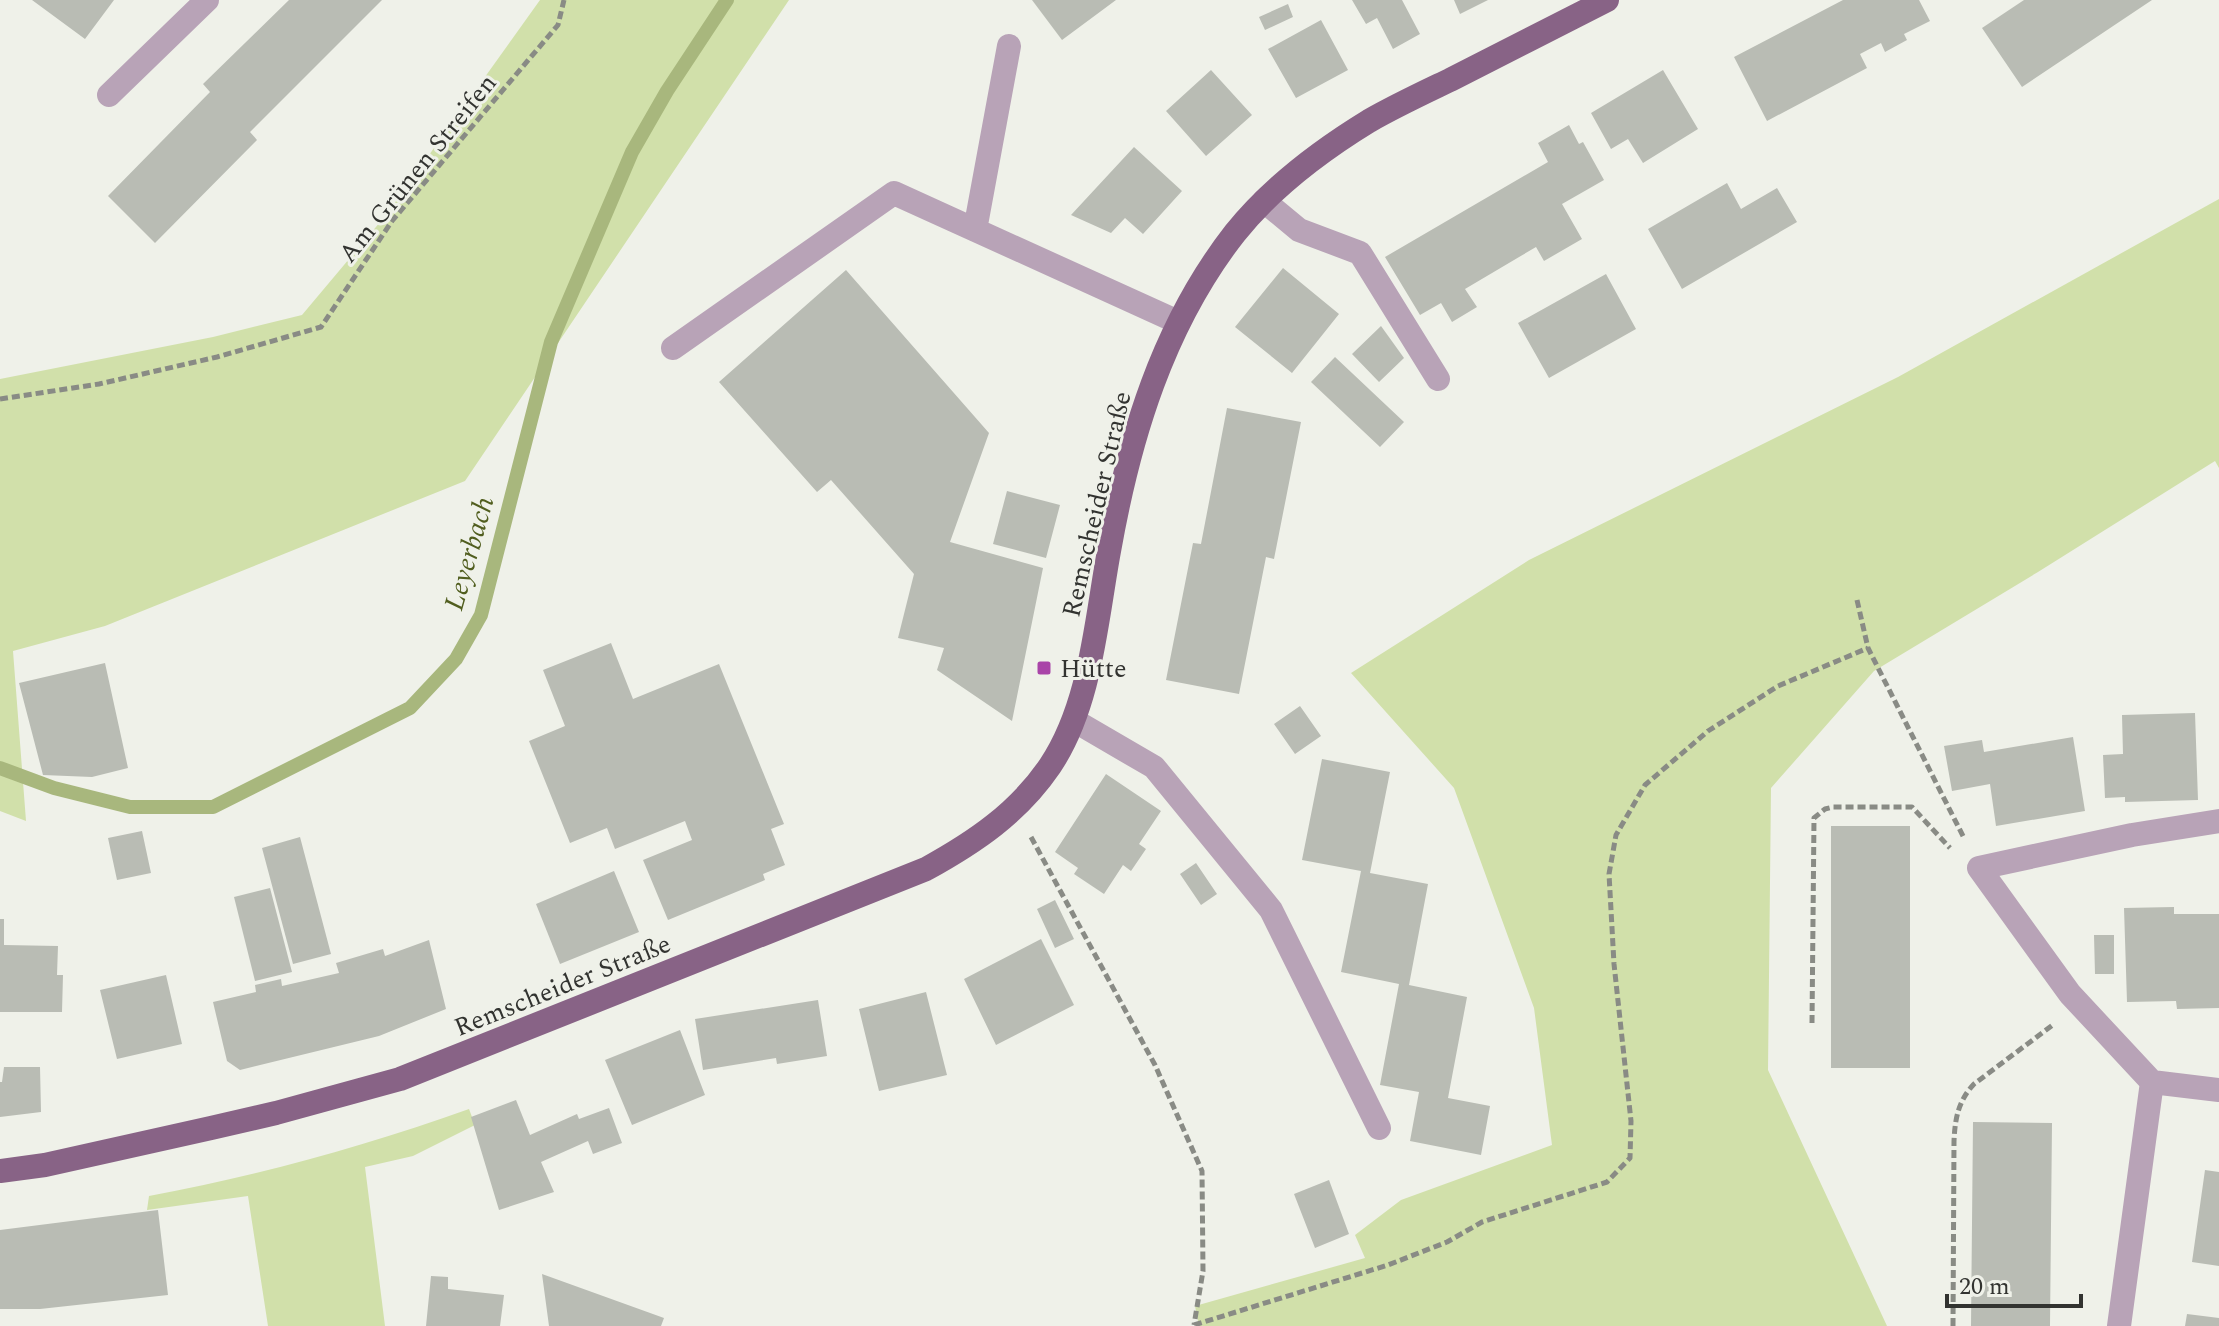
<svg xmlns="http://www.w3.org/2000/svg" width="2219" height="1326" font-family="Spectral,serif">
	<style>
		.green { fill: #d1e0aa }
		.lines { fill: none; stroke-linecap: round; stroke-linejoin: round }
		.stream { stroke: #a8b77d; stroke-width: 14 }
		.building { fill: #b9bcb4 }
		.path { stroke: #898b85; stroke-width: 5; stroke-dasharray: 8 4; stroke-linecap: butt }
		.minor { stroke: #b8a3b7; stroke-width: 24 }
		.major { stroke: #886386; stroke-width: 24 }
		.poi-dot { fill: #a944a8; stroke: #eff1e9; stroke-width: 3 }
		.labels { text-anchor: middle; stroke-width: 6; stroke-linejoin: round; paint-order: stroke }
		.street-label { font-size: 26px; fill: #323330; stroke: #eff1e9 }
		.poi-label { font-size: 26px; fill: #323330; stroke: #eff1e9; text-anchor: start }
		.water-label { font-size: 28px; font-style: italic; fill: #515e1f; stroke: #eff1e9 }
	</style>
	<rect width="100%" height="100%" fill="#eff1e9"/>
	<path class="green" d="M540,0H789L465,481L105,626L13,651L26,821L0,811V379L213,337L302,315L386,215Z
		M2219,199V468L2215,461L2038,572L1874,671L1771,788L1768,1070L1887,1326H1199L1195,1306L1365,1258L1355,1235L1401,1200L1552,1145L1534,1008L1454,788L1351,673L1529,560L1898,377Z
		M469,1109L475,1125L413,1156L365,1167L385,1326H268L248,1196L147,1210L149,1196C257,1176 365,1146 469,1109Z"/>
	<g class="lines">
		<path class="stream" d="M0,768L54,788L130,807H213L410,708L456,659L481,615L551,342L632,152L667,91L727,0"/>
	</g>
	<path class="building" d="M32,0H114L85,39Z
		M289,0H382L250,132L257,140L155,243L108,196L210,92L203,84Z
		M1032,0H1116L1062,40Z
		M1352,0H1402L1420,34L1393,49L1377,18L1366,24Z
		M1454,0H1488L1460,14Z
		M1843,0H1919L1930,21L1904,34L1907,40L1885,52L1881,43L1860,54L1867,68L1767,121L1734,57Z
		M2024,0H2152L2022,87L1982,28Z
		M1288,4L1293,17L1265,30L1259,17Z
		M1321,20L1348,70L1296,98L1268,49Z
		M1211,70L1252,115L1206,156L1166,111Z
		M1663,70L1698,129L1643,163L1628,139L1611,149L1591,113Z
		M1569,125L1579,144L1583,142L1604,180L1562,204L1582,239L1544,261L1536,247L1465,289L1477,307L1452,322L1441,303L1420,315L1385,257L1548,162L1538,143Z
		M1134,147L1182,191L1143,234L1125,218L1111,233L1071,215Z
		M1727,183L1741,209L1777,188L1797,222L1682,289L1648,229Z
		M1283,268L1339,314L1292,373L1235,327Z
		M846,270L989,433L950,542L1043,568L1012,721L937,670L944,648L898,638L914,574L831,480L817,492L719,382Z
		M1606,274L1636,329L1549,378L1518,323Z
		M1381,326L1404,358L1379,382L1352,354Z
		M1335,357L1404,422L1380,447L1311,382Z
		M1227,408L1301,422L1274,559L1266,557L1239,694L1166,680L1193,543L1201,544Z
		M1007,491L1060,505L1046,558L993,544Z
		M611,643L633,699L719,664L784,824L771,829L785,865L763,874L765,880L668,920L643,860L692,840L685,821L615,849L607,828L570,843L529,741L565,726L543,670Z
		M105,663L128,768L92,777L43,775L19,683Z
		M1300,706L1321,736L1295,754L1274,724Z
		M2195,713L2198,800L2125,802V797L2105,798L2103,755L2123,754L2122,715Z
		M2073,737L2085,811L1996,826L1990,784L1952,791L1944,746L1982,740L1984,752Z
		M1322,759L1390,772L1370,873L1428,884L1409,985L1467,997L1448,1098L1490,1106L1481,1155L1410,1141L1419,1092L1380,1085L1399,984L1341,972L1361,871L1302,860Z
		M1106,774L1161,811L1139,844L1146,849L1131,871L1123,865L1104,894L1074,874L1078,868L1055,852Z
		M1831,826H1910V1068H1831Z
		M142,831L151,873L117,880L108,838Z
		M300,837L331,954L293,964L262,848Z
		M1196,863L1217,894L1201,905L1180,874Z
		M614,871L639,932L560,964L536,904Z
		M270,888L292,972L255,981L234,897Z
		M1055,900L1074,939L1055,948L1037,909Z
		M2174,907V914H2219V1008L2177,1009L2176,1001L2127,1002L2124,908Z
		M0,919H4V945L58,946L57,975H63L62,1012H0Z
		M2094,935H2114V974H2095Z
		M1041,939L1074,1005L996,1045L964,979Z
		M429,940L446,1009L379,1036L240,1070L227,1061L213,1002L256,992L255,985L281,979L282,986L339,973L336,963L383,949L385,956Z
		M166,975L182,1044L117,1059L100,990Z
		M926,992L947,1075L879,1091L859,1009Z
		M818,1000L827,1056L777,1064L776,1058L703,1070L695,1019Z
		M680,1030L705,1095L632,1125L605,1060Z
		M4,1067H40L41,1112L0,1117V1082H2Z
		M516,1100L530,1135L577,1114L579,1119L609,1108L622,1143L593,1154L588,1141L541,1162L554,1192L499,1210L471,1117Z
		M1973,1122L2052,1123L2050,1326H1971Z
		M2205,1170L2219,1172V1266L2192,1262Z
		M1329,1180L1349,1234L1315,1248L1294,1194Z
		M158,1210L168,1295L40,1309H0V1230Z
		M542,1274L664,1318L661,1326H549Z
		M431,1276L448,1277V1289L504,1295L500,1326H426Z
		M2187,1314L2219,1318V1326H2185Z"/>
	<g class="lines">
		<path class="path" d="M0,399L99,384L217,357L321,327L392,221L558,25L564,0
			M1857,600L1868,648L1964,838
			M1031,837L1155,1065L1202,1171L1203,1271L1194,1325
			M1812,1023L1814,818L1825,809L1833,807H1912L1950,848
			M1194,1325L1388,1265L1447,1242L1482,1222L1607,1182L1630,1158L1631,1121L1614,964L1609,874L1616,835L1645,785L1708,731L1778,686L1868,648
			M1953,1326L1954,1141C1955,1119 1958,1101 1974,1084L2054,1024"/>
		<path class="minor" d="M109,95L207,0
			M1264,201L1299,230L1360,253L1438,379
			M975,230L1009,46
			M673,348L894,193L1178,322
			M1075,721L1154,767L1271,910L1379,1128
			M2219,821L2132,835L1979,868L2070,994L2152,1082L2219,1090
			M2119,1326L2152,1082"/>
		<path class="major" d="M0,1171L45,1165L211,1128L276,1113L400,1079L926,869C975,842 1018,813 1050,766C1091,705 1096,621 1109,551C1129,438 1163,325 1235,233C1271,188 1320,151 1369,121C1395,106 1423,93 1450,80C1502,53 1555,27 1607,0"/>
	</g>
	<rect class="poi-dot" x="1036" y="660" width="16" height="16" rx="4"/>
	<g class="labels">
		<g class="street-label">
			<text transform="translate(417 168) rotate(-51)" y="9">Am Grünen Streifen</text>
			<text transform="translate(1096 504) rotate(-77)" y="9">Remscheider Straße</text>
			<text transform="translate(562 985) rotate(-22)" y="9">Remscheider Straße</text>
		</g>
		<g class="poi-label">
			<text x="1060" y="677">Hütte</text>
		</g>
		<g class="water-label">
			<text transform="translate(468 553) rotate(-74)" y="10">Leyerbach</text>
		</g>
	</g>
	<path d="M1947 1294v12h134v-12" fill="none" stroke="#323330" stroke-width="4"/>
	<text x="1959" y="1294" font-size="24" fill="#323330" stroke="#eff1e9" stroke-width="6" paint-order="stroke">20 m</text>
</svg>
